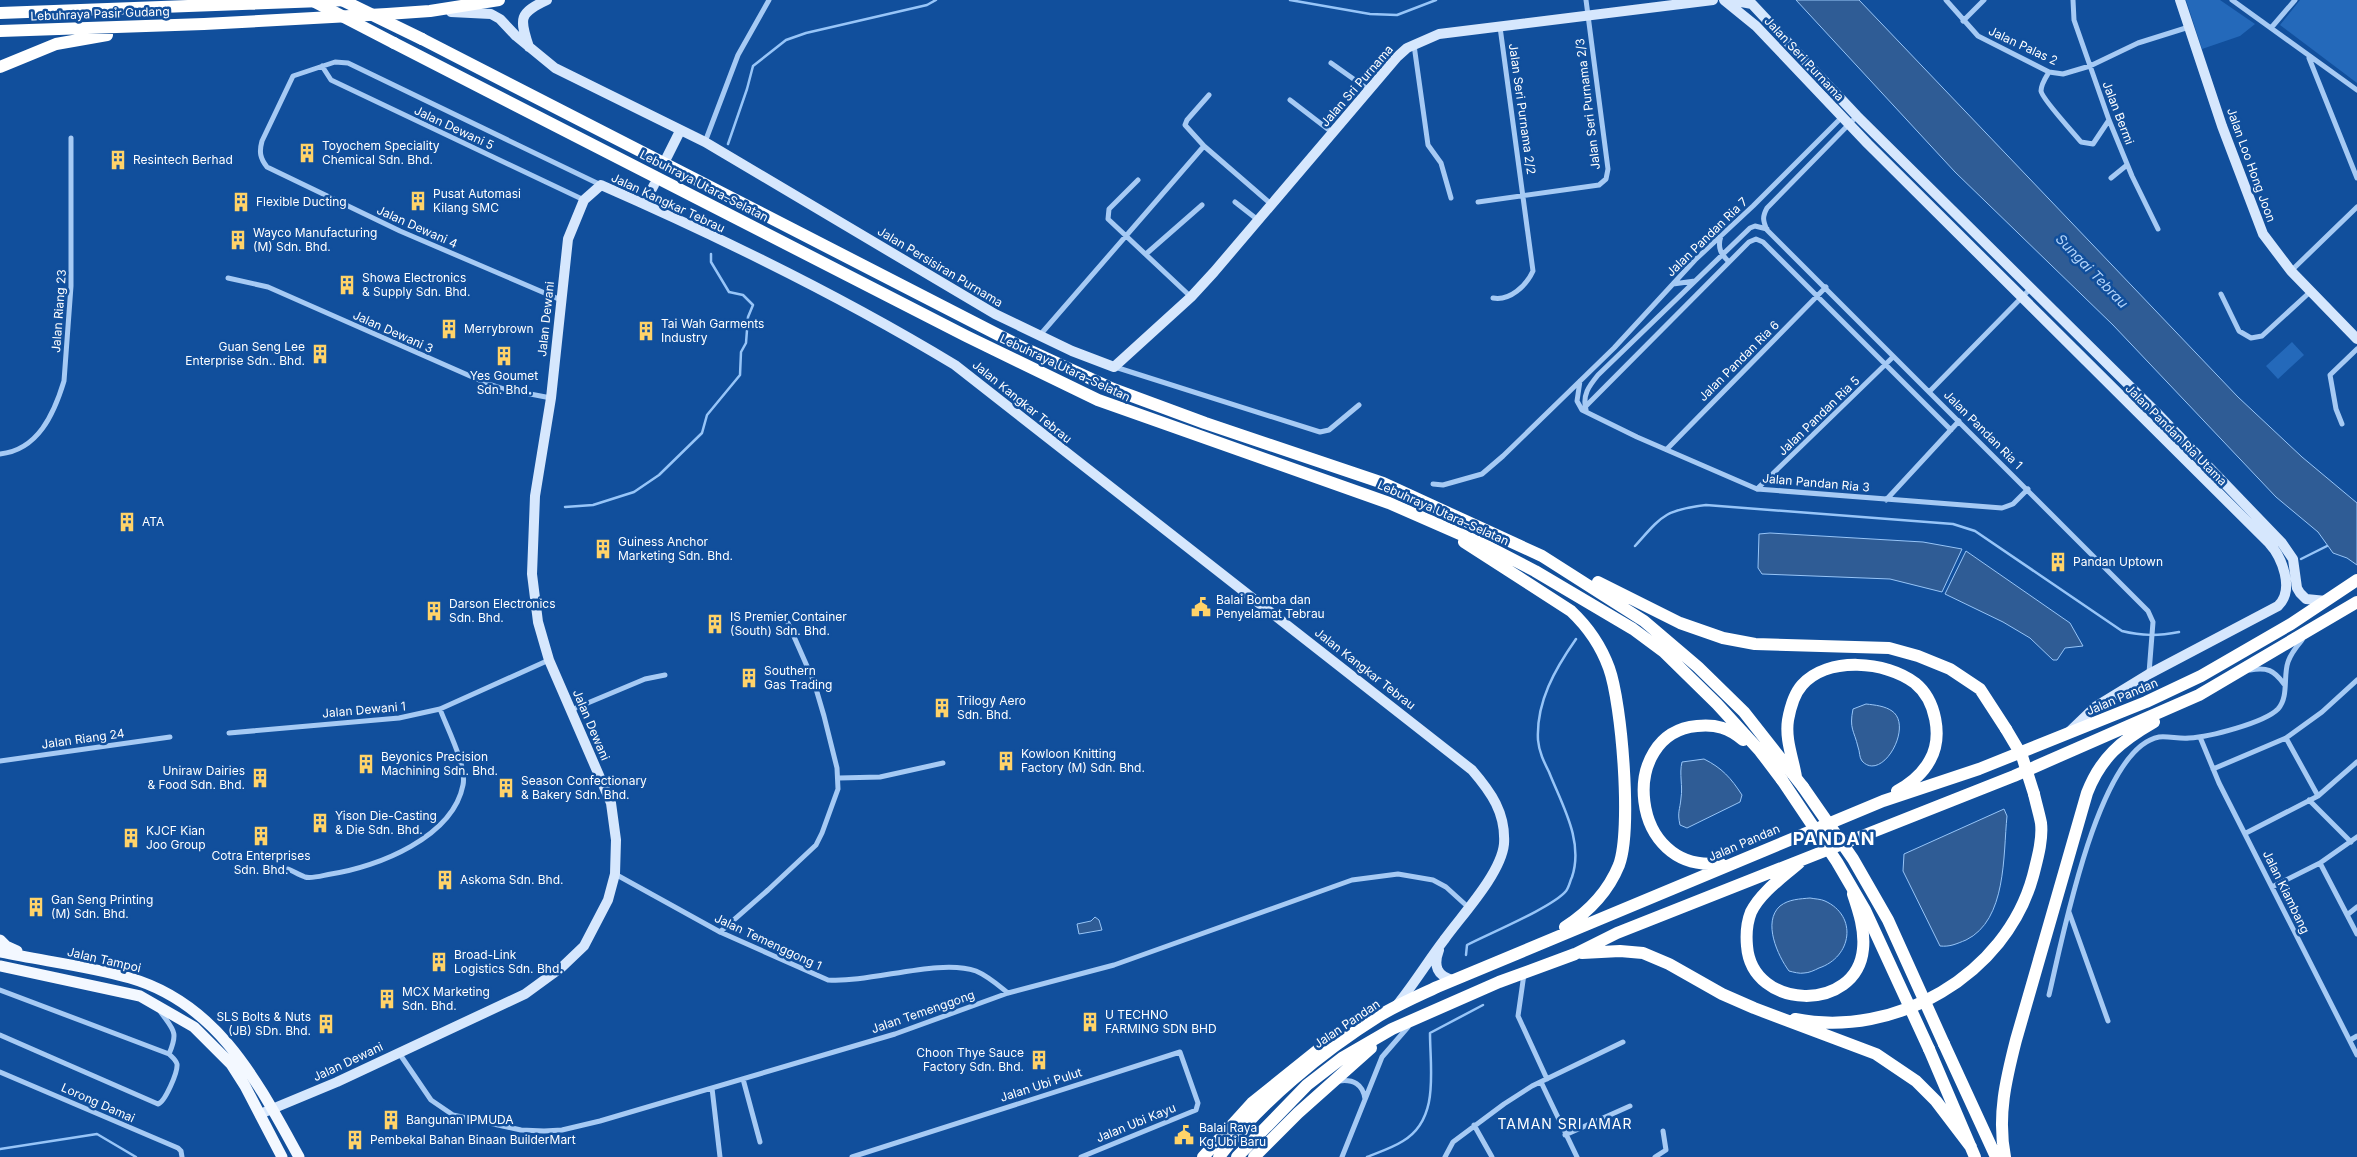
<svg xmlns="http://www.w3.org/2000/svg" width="2357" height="1157" font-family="Inter,sans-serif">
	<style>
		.green { fill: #2469ba }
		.water { fill: #2f5c95; stroke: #97c5f8 }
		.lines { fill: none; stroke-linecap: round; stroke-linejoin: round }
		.stream { stroke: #97c5f8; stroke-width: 2.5 }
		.street { stroke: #a6caf4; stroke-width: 5 }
		.secondary { stroke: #d6e7fd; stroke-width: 10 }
		.primary { stroke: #f3f8ff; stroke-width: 11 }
		.highway { stroke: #fff; stroke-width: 12 }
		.highway-bridge { stroke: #fff; stroke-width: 12 }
		.labels { text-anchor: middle; stroke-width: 5; stroke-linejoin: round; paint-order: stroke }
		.street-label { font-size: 12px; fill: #fff; stroke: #114f9c }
		.poi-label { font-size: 12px; fill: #fff; stroke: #114f9c; text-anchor: start }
		.water-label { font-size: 14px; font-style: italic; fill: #b2d4fb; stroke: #114f9c }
		.neighbourhood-label { font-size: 14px; letter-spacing: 1px; fill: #fff; stroke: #114f9c }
		.district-label { font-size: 18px; font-weight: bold; letter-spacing: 1px; fill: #fff; stroke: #114f9c }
	</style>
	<rect width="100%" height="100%" fill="#114f9c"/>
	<path class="green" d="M2186,0H2220L2255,24L2240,36L2202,49Z
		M2300,0H2357V83L2280,25Z
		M2292,342L2304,355L2278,379L2266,366Z"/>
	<path class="water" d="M1796,0H1859L2238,397L2302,457L2357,503V565L2347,558L2333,553L2318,532L2276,497L2113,325L1955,172Z
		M1770,533L1923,542L1962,549L1942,592L1890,579L1762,574L1758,568L1759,534Z
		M1966,551L2070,623L2083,646L2065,648L2057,660H2053L2030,638L2003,622L1945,594Z
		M1866,704C1875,705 1885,706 1892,711C1914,726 1882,783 1862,761C1859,757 1860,752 1858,747C1854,730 1849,729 1853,709Z
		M1704,759C1722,768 1731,778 1742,795L1740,802L1687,828L1680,825C1677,812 1680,810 1681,798C1683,786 1679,774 1682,762Z
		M2004,809L2007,816C2003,855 2007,920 1966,940C1956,944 1950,947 1940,946L1903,871L1904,854Z
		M1810,898C1815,899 1821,899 1825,901C1858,916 1852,957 1819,968C1815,970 1809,973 1804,973C1800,974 1793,972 1789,971C1778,956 1762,922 1780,906C1789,899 1800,899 1810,898Z
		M1095,917L1099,920L1102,930L1079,934L1077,924L1091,921Z"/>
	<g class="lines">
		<path class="stream" d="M1290,0L1370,14L1397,15L1436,0
			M728,144L747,89L753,66L786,40L806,33L927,5L936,0
			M565,507L593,505L634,492L659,475L702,433L707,415L740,375L741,352L746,343L748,317L753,305L743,295L729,292L711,262V254
			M1635,546C1662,516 1664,510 1706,505L1953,524L1975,531L2122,631C2142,636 2158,636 2179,632
			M2301,559L2327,546
			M1466,955L1467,945C1488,934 1553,907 1566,891C1569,887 1570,881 1572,877C1584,841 1562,805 1549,772C1544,762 1539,752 1538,740C1536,702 1555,669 1576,639
			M0,1149L97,1134L136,1157
			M1367,1157C1379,1152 1392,1148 1403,1141C1440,1119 1430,1070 1430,1033L1483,1005"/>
		<path class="street" d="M1946,0L1978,36L2049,72L2063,74L2090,66L2138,43L2189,27
			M2073,0L2074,20L2109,120L2132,176L2158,229
			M2232,0L2357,90
			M1963,21L1984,0
			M2271,28L2295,0
			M1414,45L1428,145L1441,163L1451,198
			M2309,58L2357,178
			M1331,63L1369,90
			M322,66L331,80L584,200
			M2049,72C2046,77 2041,84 2041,91C2042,99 2073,132 2081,142L2093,144L2109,120
			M1209,95L1187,120L1185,125L1204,146L1271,204
			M1290,100L1333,133
			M1857,116L1767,208C1762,217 1763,221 1767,230L2148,611L2153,622L2149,673
			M705,142L738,55L769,0
			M2111,178L2127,165
			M1138,180L1109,209L1108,219L1191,297
			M1235,202L1258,220
			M1478,202L1599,185L1606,179L1608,169L1586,0
			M1721,236C1717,248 1721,254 1729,262
			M1146,254L1202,205
			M2291,271L2357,207
			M228,278L268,287L486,383L504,389L551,398
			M1673,284L1695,281
			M2221,294L2239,331L2251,338L2262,336L2310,292
			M1493,298C1510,301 1526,286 1533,271L1500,27
			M561,300L400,231L267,167C260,158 259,152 262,141L293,76L335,62L348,63L601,185
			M1040,335L1204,146
			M1115,367L1320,432L1329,430L1359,405
			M1580,381L1577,401L1582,410L1637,437L1757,489L2002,508L2013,504L2028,489
			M1929,392L2031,288
			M1585,407L1749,242L1756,239L1763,242L1951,430
			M1586,410C1582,395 1589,386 1598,375L1750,228L1755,226L1767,229
			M2342,424L2336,409L2330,375L2357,349
			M1667,449L1826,287
			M0,454C38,450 54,414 64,381L71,286V138
			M1433,484L1443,485L1482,474L1503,456L1614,348L1695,260L1753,206L1843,116
			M1757,489L1893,357
			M1886,500L1959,421
			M2250,670C2267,667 2274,670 2284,684
			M571,710L645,679L665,675
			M229,733L399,718L440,709L549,660
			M2200,737L2219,783L2357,1055
			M2286,738L2318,796
			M0,761L170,737
			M2213,769L2286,738L2322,712L2357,680
			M839,778L880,777L943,763
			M2309,800L2351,842
			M2246,833L2318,796L2357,762
			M2320,863L2357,934
			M288,869C293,871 299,875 305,877C312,879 324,875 331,874C378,867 453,837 463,785C467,766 447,728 440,709
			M615,874L720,932L828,980C871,983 939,958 976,971C988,976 998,985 1008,993
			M2272,887L2320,863L2357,837
			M2069,912L2108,1021
			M2347,915L2357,907
			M720,932L768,890L816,845L822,833L838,789L837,768L824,716L814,682L788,623
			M1524,974L1518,1016L1547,1079
			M0,990L169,1054C172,1057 176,1060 177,1064C178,1072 165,1102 158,1104L0,1035
			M2049,995C2062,941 2098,748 2159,737C2169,736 2179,739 2189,738C2209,737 2264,723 2278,709C2289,697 2283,676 2288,662C2291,653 2297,646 2302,640
			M160,1011C173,1030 179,1031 169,1054
			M2350,1040L2357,1036
			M399,1053L431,1100L453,1115L521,1130L544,1131L562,1130L600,1121L895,1034L1008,993L1114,965L1352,880L1398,874L1433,880L1446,887L1468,907
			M0,1072L178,1148L181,1151L182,1157
			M743,1079L760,1142
			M1339,1081C1353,1079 1363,1084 1365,1099
			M1541,1082L1577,1157
			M712,1088L720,1157
			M1474,1125L1492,1157
			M1565,1135L1630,1106
			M852,1157L1180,1052L1198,1103L1196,1110L1081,1157
			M1342,1157L1382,1057L1408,1027
			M1445,1157L1453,1142L1504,1104L1532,1086L1623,1042
			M1655,1157L1666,1150L1663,1131"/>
		<path class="secondary" d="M1724,0L1756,26L1868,144L2269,543C2282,557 2295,590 2278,606L2149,674L2095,707L2070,731
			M1731,0L1752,4L1857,116L2155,411L2282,543L2293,559L2297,588L2300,593L2306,599L2326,601
			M2180,0L2222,126L2263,234L2291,271L2357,339
			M451,12L491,14L500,19L516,36L555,68L705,142L995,314L1072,351L1114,367L1191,297L1214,272L1397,57L1407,48L1439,34L1713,0
			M529,47C519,18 519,13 547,0
			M667,157L680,131
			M644,204L654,185
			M1439,950C1433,966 1437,976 1453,980
			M260,1114L337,1082L525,994L562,967L584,946L608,900L615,874L616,840L611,803L549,660L538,622L532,574L535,496L551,398L568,239L584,200L601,185C722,238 841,296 955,365L1472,770C1491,792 1506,813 1504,844C1501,874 1461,916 1444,940C1428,961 1414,984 1397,1005"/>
		<path class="primary" d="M0,940L6,946L17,951
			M0,952C43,961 88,966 130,978C219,1004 258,1083 299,1157
			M0,966L140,996L194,1027L231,1064L245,1086L282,1157"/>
		<path class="highway" d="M0,13L349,0
			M0,31L204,24L387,14L430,11L499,0
			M422,39L1024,348L1113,389L1205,423L1383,483L1542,556L1644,621L1698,667L1744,712L1803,787
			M394,43L966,336L1098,400L1389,503L1485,545L1535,571L1633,629L1664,652L1717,704L1760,751L1782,780
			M0,67L56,44L107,35
			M1464,542L1571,611C1588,627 1601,646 1609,668C1622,704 1632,830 1619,865C1608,892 1590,911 1565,927
			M1598,582L1680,623L1723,638L1755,644L1889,648L1918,656L1950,669L1980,689L2006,729
			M1796,777C1793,758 1785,740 1788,720C1790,709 1794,694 1802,685C1828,656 1886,661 1915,683C1936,700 1943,737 1930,760C1923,773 1910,784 1897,791
			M1720,863C1629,875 1617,733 1697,726C1716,724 1729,728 1743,740
			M1799,863C1783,877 1761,892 1751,912C1747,922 1746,935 1747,946C1752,1011 1857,1013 1863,949C1865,930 1859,912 1853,894
			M1582,953L1620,951L1643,953L1669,964L1722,994L1754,1008L1876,1054L1916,1081L1936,1101L1971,1147
			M1795,1019C1895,1039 2006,975 2033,876C2037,860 2043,840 2041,823C2039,813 2036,803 2034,794
			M1944,1044L1996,1157
			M1929,1049L1975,1157
			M1203,1157L1252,1103L1318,1050
			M1219,1157C1258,1104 1323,1051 1379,1016C1397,1005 1418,996 1437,987L1883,801L1979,769L2146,702L2201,676L2291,624L2357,580
			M1237,1157L1307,1085L1342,1058L1392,1029L1499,982L1575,954L1617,933L2014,776L2199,695L2357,602
			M1254,1157L1298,1113L1371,1048
			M2005,1157C1997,1116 2006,1079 2016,1040L2087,793C2101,757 2121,741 2154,722"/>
		<path class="highway-bridge" d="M311,0L394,43
			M342,0L422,39
			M2006,729L2022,756L2034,794
			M1782,780L1837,862L1865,910L1929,1049
			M1803,787L1853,859L1888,920L1944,1044"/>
	</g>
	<defs>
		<symbol id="building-bare" viewBox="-9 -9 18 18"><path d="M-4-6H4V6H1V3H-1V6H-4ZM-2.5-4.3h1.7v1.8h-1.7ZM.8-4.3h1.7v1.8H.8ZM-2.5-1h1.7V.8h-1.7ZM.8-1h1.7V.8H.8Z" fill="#ffd369" stroke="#114f9c" stroke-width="2.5" paint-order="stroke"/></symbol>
		<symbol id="civic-bare" viewBox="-9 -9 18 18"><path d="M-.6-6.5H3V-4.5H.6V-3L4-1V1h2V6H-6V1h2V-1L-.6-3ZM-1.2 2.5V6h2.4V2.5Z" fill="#ffd369" stroke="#114f9c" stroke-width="2.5" paint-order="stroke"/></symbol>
	</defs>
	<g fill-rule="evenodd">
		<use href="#building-bare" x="293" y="139" width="28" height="28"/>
		<use href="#building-bare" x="104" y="146" width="28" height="28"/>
		<use href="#building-bare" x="404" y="187" width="28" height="28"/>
		<use href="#building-bare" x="227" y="188" width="28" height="28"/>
		<use href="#building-bare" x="224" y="226" width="28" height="28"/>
		<use href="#building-bare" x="333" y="271" width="28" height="28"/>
		<use href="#building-bare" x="435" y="315" width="28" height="28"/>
		<use href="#building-bare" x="632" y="317" width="28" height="28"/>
		<use href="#building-bare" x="306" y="340" width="28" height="28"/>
		<use href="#building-bare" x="490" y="342" width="28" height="28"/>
		<use href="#building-bare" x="113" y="508" width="28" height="28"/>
		<use href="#building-bare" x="589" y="535" width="28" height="28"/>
		<use href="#building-bare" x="2044" y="548" width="28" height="28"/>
		<use href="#civic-bare" x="1187" y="593" width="28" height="28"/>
		<use href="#building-bare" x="420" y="597" width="28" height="28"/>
		<use href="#building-bare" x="701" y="610" width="28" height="28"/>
		<use href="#building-bare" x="735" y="664" width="28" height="28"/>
		<use href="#building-bare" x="928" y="694" width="28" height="28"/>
		<use href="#building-bare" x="992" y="747" width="28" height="28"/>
		<use href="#building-bare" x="352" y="750" width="28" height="28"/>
		<use href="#building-bare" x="246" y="764" width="28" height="28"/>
		<use href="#building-bare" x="492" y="774" width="28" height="28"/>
		<use href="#building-bare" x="306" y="809" width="28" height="28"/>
		<use href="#building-bare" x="247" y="822" width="28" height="28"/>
		<use href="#building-bare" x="117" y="824" width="28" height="28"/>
		<use href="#building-bare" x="431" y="866" width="28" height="28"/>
		<use href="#building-bare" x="22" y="893" width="28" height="28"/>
		<use href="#building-bare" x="425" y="948" width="28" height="28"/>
		<use href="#building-bare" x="373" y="985" width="28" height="28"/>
		<use href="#building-bare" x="1076" y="1008" width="28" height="28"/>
		<use href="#building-bare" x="312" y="1010" width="28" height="28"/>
		<use href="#building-bare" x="1025" y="1046" width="28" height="28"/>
		<use href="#building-bare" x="377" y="1106" width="28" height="28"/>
		<use href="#civic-bare" x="1170" y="1121" width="28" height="28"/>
		<use href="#building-bare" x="341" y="1126" width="28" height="28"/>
	</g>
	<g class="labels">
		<g class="street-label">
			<text transform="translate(100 14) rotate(-2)" y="4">Lebuhraya Pasir Gudang</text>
			<text transform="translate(2023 46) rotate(25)" y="4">Jalan Palas 2</text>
			<text transform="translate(1804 59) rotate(47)" y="4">Jalan Seri Purnama</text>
			<text transform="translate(1357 86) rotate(-49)" y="4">Jalan Sri Purnama</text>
			<text transform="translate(1588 104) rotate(-97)" y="4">Jalan Seri Purnama 2/3</text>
			<text transform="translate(1522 109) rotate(82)" y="4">Jalan Seri Purnama 2/2</text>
			<text transform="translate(2118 113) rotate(69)" y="4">Jalan Bermi</text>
			<text transform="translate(454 128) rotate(25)" y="4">Jalan Dewani 5</text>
			<text transform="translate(2251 165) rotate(70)" y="4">Jalan Loo Hong Joon</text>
			<text transform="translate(704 186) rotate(27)" y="4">Lebuhraya Utara–Selatan</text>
			<text transform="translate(668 203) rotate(25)" y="4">Jalan Kangkar Tebrau</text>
			<text transform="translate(417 227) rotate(24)" y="4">Jalan Dewani 4</text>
			<text transform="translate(1707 237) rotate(-44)" y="4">Jalan Pandan Ria 7</text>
			<text transform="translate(940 267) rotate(31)" y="4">Jalan Persisiran Purnama</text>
			<text transform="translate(59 311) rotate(-86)" y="4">Jalan Riang 23</text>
			<text transform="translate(546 319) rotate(-84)" y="4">Jalan Dewani</text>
			<text transform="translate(393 332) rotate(24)" y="4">Jalan Dewani 3</text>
			<text transform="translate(1739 361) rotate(-45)" y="4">Jalan Pandan Ria 6</text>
			<text transform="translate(1065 368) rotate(25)" y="4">Lebuhraya Utara–Selatan</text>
			<text transform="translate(1022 402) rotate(39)" y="4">Jalan Kangkar Tebrau</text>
			<text transform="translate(1819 416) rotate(-44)" y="4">Jalan Pandan Ria 5</text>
			<text transform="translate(1983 430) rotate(45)" y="4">Jalan Pandan Ria 1</text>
			<text transform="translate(2176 435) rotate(45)" y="4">Jalan Pandan Ria Utama</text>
			<text transform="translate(1816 483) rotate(5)" y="4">Jalan Pandan Ria 3</text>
			<text transform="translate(1443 513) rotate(24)" y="4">Lebuhraya Utara–Selatan</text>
			<text transform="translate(1365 669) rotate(38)" y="4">Jalan Kangkar Tebrau</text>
			<text transform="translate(2122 697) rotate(-23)" y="4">Jalan Pandan</text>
			<text transform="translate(364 710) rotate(-5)" y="4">Jalan Dewani 1</text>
			<text transform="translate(591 725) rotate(67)" y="4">Jalan Dewani</text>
			<text transform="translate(83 739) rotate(-8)" y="4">Jalan Riang 24</text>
			<text transform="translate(1744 843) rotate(-23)" y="4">Jalan Pandan</text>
			<text transform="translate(2286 892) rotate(64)" y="4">Jalan Kiambang</text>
			<text transform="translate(768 942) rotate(25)" y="4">Jalan Temenggong 1</text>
			<text transform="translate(104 960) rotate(13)" y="4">Jalan Tampoi</text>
			<text transform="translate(923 1012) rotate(-19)" y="4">Jalan Temenggong</text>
			<text transform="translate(1347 1024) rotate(-34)" y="4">Jalan Pandan</text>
			<text transform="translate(348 1062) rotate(-25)" y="4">Jalan Dewani</text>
			<text transform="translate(1041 1085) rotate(-18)" y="4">Jalan Ubi Pulut</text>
			<text transform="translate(98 1103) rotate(24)" y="4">Lorong Damai</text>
			<text transform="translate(1136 1123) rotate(-22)" y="4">Jalan Ubi Kayu</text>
		</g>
		<g class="poi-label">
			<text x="322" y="150">Toyochem Speciality<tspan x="322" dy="14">Chemical Sdn. Bhd.</tspan></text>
			<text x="133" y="164">Resintech Berhad</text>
			<text x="433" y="198">Pusat Automasi<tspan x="433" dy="14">Kilang SMC</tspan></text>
			<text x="256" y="206">Flexible Ducting</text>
			<text x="253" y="237">Wayco Manufacturing<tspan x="253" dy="14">(M) Sdn. Bhd.</tspan></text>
			<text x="362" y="282">Showa Electronics<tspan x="362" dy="14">&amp; Supply Sdn. Bhd.</tspan></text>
			<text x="661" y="328">Tai Wah Garments<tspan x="661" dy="14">Industry</tspan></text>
			<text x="464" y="333">Merrybrown</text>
			<text x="305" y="351" text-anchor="end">Guan Seng Lee<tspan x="305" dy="14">Enterprise Sdn.. Bhd.</tspan></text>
			<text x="504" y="380" text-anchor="middle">Yes Goumet<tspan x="504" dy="14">Sdn. Bhd.</tspan></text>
			<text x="142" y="526">ATA</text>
			<text x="618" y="546">Guiness Anchor<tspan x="618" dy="14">Marketing Sdn. Bhd.</tspan></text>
			<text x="2073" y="566">Pandan Uptown</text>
			<text x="1216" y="604">Balai Bomba dan<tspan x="1216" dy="14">Penyelamat Tebrau</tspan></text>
			<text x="449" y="608">Darson Electronics<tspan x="449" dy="14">Sdn. Bhd.</tspan></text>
			<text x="730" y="621">IS Premier Container<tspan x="730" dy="14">(South) Sdn. Bhd.</tspan></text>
			<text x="764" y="675">Southern<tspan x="764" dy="14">Gas Trading</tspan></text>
			<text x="957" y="705">Trilogy Aero<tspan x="957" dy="14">Sdn. Bhd.</tspan></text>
			<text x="1021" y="758">Kowloon Knitting<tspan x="1021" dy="14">Factory (M) Sdn. Bhd.</tspan></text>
			<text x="381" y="761">Beyonics Precision<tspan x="381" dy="14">Machining Sdn. Bhd.</tspan></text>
			<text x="245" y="775" text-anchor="end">Uniraw Dairies<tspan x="245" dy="14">&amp; Food Sdn. Bhd.</tspan></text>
			<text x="521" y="785">Season Confectionary<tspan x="521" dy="14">&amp; Bakery Sdn. Bhd.</tspan></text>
			<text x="335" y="820">Yison Die-Casting<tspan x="335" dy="14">&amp; Die Sdn. Bhd.</tspan></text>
			<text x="146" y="835">KJCF Kian<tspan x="146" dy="14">Joo Group</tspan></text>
			<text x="261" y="860" text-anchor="middle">Cotra Enterprises<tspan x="261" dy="14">Sdn. Bhd.</tspan></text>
			<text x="460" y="884">Askoma Sdn. Bhd.</text>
			<text x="51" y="904">Gan Seng Printing<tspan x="51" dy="14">(M) Sdn. Bhd.</tspan></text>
			<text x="454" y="959">Broad-Link<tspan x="454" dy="14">Logistics Sdn. Bhd.</tspan></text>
			<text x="402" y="996">MCX Marketing<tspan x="402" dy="14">Sdn. Bhd.</tspan></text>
			<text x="1105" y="1019">U TECHNO<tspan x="1105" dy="14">FARMING SDN BHD</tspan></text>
			<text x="311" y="1021" text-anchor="end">SLS Bolts &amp; Nuts<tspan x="311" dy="14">(JB) SDn. Bhd.</tspan></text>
			<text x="1024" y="1057" text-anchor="end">Choon Thye Sauce<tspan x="1024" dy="14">Factory Sdn. Bhd.</tspan></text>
			<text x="406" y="1124">Bangunan IPMUDA</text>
			<text x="1199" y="1132">Balai Raya<tspan x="1199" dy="14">Kg.Ubi Baru</tspan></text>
			<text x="370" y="1144">Pembekal Bahan Binaan BuilderMart</text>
		</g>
		<g class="water-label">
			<text transform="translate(2092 271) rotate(46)" y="5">Sungai Tebrau</text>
		</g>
		<g class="neighbourhood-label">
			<text x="1565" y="1129">TAMAN SRI AMAR</text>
		</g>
		<g class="district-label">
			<text x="1834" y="845">PANDAN</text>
		</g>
	</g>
</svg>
